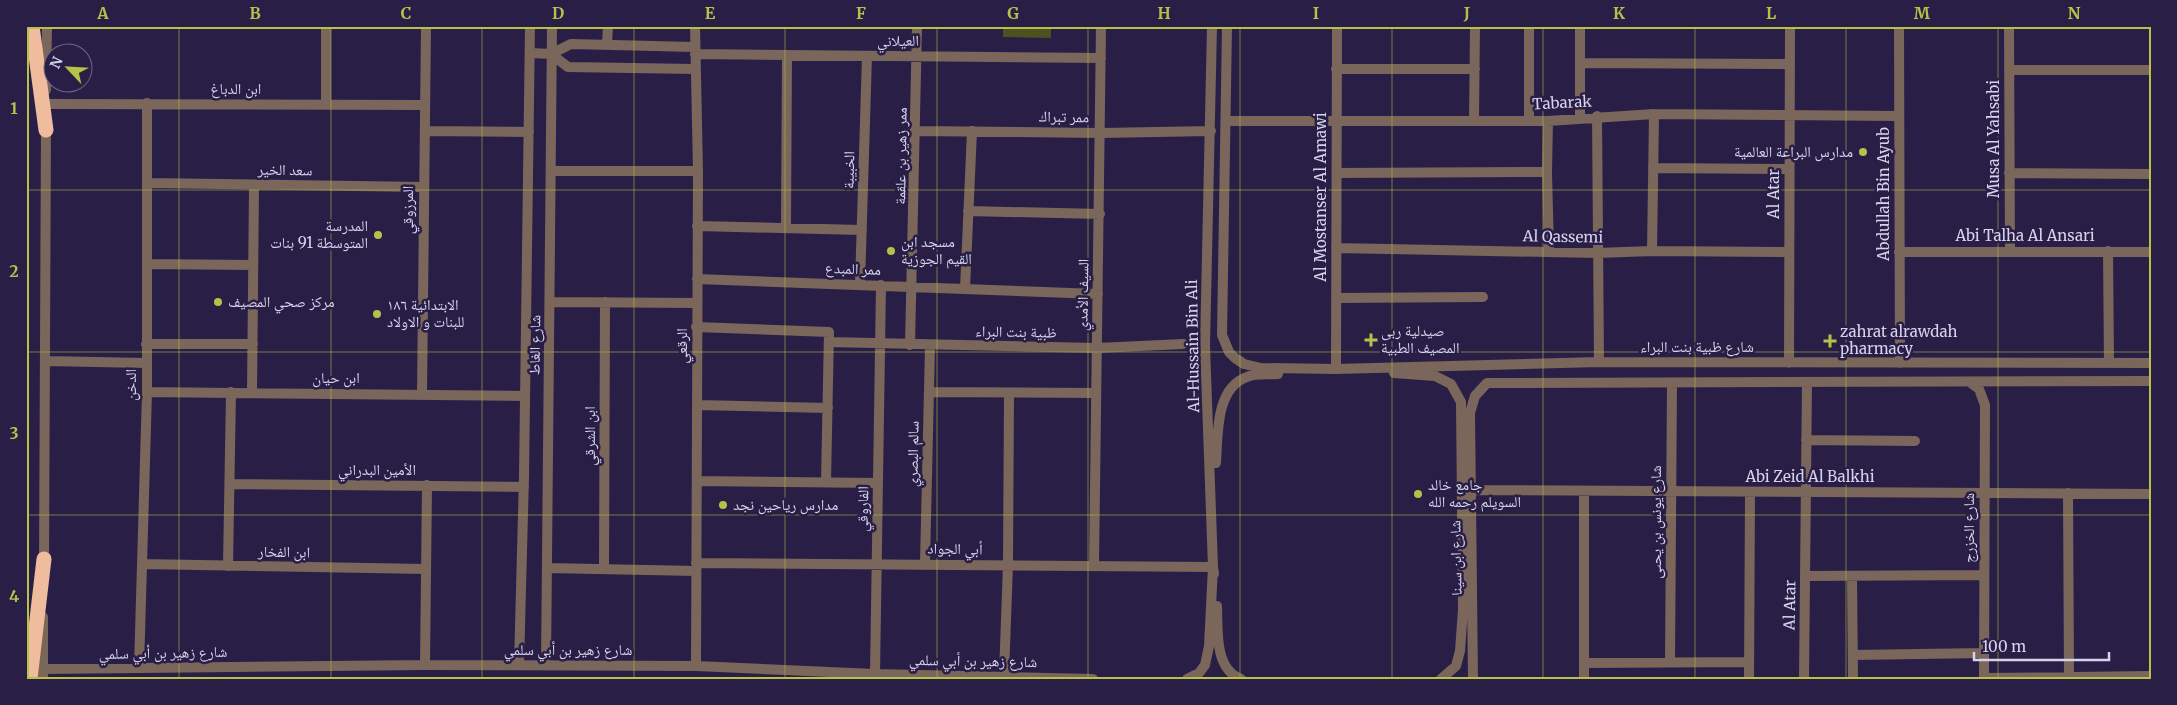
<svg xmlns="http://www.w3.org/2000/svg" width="2177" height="705" font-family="Merriweather,'Noto Naskh Arabic',serif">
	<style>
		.green { fill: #4d511e }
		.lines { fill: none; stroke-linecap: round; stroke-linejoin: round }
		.minor { stroke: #7a665a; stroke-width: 10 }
		.highway { stroke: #efbd9e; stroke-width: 15 }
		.grid { fill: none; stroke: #b8c147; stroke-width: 1; stroke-opacity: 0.55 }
		.poi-dot { fill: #b8c147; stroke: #291f46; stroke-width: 2 }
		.labels { text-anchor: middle; stroke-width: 5; stroke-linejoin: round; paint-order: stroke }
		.street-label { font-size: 15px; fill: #d7d3ec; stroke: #291f46 }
		.poi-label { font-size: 15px; fill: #d7d3ec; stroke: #291f46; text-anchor: start }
		.neatline { fill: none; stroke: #b8c147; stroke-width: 2 }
		.grid-label { font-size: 16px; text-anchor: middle; font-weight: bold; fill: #b8c147 }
	</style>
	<rect width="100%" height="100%" fill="#291f46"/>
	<path class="green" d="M1003,26H1051V38L1003,37Z"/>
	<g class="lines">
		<path class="minor" d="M326,26V104
			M695,26L698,171L696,666
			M1227,26L1222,335L1229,352L1235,358L1244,364L1261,368L1336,369L1599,362L2151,363
			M1529,26V120
			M1580,26V119
			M1899,26L1900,363
			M2009,26L2010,251
			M607,44L608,26
			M530,53L551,54L571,44L695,47
			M551,54L568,67L695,69
			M695,54L1101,58
			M1580,63L1790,64
			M1336,69H1475
			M2009,70H2151
			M46,90L47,26
			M46,104L424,105
			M1597,116L1599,362
			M1474,120L1475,26
			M1227,121H1548L1654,114L1899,116
			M1548,121L1547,172L1549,252
			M425,131L529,132
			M916,131L1101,133L1211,131
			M1653,168L1789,169
			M552,171H698
			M1337,173L1547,172
			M2009,173L2151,174
			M148,183L423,187
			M968,211L1100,214
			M697,226L862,230
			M786,228L787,56
			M1336,248L1597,253L1652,251L1789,252
			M1652,251L1654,114
			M2108,251L2109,363
			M1899,252H2151
			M147,264L253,265
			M697,279L1098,294
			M860,284L867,56
			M965,289L972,131
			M1336,298L1483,297
			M551,302L697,303
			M696,327L829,332L826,482
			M829,342L1097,348L1183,344
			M146,344H253
			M910,345L917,26
			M45,361L146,363
			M1789,363L1790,26
			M1336,369L1337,26
			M1394,373L1435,376L1451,384L1461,402L1463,609L1460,651L1456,666L1441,679
			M1971,383L1979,389L1985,405L1984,679
			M147,392L525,396
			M930,392L1096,393
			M252,393L254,185
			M422,394L426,26
			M697,405L828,408
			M1806,440L1915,441
			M1216,463C1218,436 1215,388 1247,377C1255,373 1268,375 1278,374
			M697,481L878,483
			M231,484L524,487
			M1470,490L2151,494
			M1584,492V679
			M2068,493L2069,677
			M696,563L1213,567L1214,574
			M925,563L930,346
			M142,564L426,569
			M44,565L46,125
			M1094,565L1101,26
			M228,566L231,392
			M547,568L696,571
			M604,569L605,302
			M1805,576L1984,575
			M1852,576L1853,679
			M1217,606C1218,630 1214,669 1241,679
			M1853,655L1984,653
			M1670,662L1672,383
			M1584,663L1749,662
			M425,665L427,485
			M519,665L524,476L530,26
			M546,665L552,26
			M139,668L147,392V103
			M43,669L425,665L696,666L875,674L1093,679
			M875,674L881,285
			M1004,675L1008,564L1009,394
			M1984,678L2151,676
			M43,679V617
			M1187,679L1199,673L1205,665L1209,646L1213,567L1205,346L1212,26
			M1473,679L1470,413L1475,396L1487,383L2151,381
			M1749,679L1750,493
			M1804,679L1807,382"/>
		<path class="highway" d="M32,26L46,130
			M30,679L44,559"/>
	</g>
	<path class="grid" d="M179,26V679M331,26V679M482,26V679M634,26V679M785,26V679M937,26V679M1088,26V679M1240,26V679M1392,26V679M1543,26V679M1695,26V679M1846,26V679M1998,26V679M26,190H2151M26,352H2151M26,515H2151"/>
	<g class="poi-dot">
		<circle cx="1863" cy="152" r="5"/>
		<circle cx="378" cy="235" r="5"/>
		<circle cx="891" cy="251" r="5"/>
		<circle cx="218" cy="302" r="5"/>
		<circle cx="377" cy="314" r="5"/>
		<path d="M1368.5 332.5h5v5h5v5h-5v5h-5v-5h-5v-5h5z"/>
		<path d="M1827.5 333.5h5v5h5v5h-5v5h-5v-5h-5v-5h5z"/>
		<circle cx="1418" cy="494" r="5"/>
		<circle cx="723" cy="505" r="5"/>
	</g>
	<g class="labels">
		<g class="street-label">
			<text transform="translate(898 41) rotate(-1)" y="5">العيلاني</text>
			<text x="236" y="94">ابن الدباغ</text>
			<text transform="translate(1562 103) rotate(-3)" y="5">Tabarak</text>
			<text transform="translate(1064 117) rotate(1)" y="5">ممر تبراك</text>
			<text transform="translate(1994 139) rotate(-90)" y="5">Musa Al Yahsabi</text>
			<text transform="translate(901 156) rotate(-89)" y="5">ممر زهير بن علقمة</text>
			<text transform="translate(285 170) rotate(1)" y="5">سعد الخير</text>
			<text transform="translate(849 170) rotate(-89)" y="5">الخبيبة</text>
			<text transform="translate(1774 194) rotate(-90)" y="5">Al Atar</text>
			<text transform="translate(1884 194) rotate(-90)" y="5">Abdullah Bin Ayub</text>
			<text transform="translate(1321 197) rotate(-90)" y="5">Al Mostanser Al Amawi</text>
			<text transform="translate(408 210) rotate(-90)" y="5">المرزوقي</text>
			<text x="2025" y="241">Abi Talha Al Ansari</text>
			<text transform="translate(1563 237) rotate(1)" y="5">Al Qassemi</text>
			<text transform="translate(853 269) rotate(2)" y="5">ممر المبدع</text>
			<text transform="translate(1083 295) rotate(-89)" y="5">السيف الأمدي</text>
			<text transform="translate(1016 332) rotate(1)" y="5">ظبية بنت البراء</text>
			<text transform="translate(535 345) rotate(-89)" y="5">شارع الغاط</text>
			<text transform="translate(682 346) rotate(-90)" y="5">الرقعي</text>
			<text transform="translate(1193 346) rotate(-91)" y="5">Al-Hussain Bin Ali</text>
			<text x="1697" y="352">شارع ظبية بنت البراء</text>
			<text x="336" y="383">ابن حيان</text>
			<text transform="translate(131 385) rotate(-90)" y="5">الدخن</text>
			<text transform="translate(590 436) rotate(-90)" y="5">ابن الشرقي</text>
			<text transform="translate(913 454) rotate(-89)" y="5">سالم البصري</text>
			<text x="377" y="475">الأمين البدراني</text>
			<text x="1810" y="482">Abi Zeid Al Balkhi</text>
			<text transform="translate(863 509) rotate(-89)" y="5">الفاروقي</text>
			<text transform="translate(1656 522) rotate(-90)" y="5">شارع يونس بن يحىى</text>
			<text transform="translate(1969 528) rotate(-90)" y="5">شارع الخزرج</text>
			<text transform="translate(955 549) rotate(1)" y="5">أبي الجواد</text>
			<text transform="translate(284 552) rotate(1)" y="5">ابن الفخار</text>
			<text transform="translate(1456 558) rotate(-91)" y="5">شارع ابن سينا</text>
			<text transform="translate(1790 605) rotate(-89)" y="5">Al Atar</text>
			<text x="568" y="655">شارع زهير بن أبي سلمي</text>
			<text transform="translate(163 653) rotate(-1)" y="5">شارع زهير بن أبي سلمي</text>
			<text transform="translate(973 661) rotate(1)" y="5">شارع زهير بن أبي سلمي</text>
		</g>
		<g class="poi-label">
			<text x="1853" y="157" text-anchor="end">مدارس البراعة العالمية</text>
			<text x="368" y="231" text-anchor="end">المدرسة<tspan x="368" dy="17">المتوسطة 91 بنات</tspan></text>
			<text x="901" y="247">مسجد ابن<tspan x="901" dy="17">القيم الجوزية</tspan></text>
			<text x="228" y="307">مركز صحي المصيف</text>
			<text x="387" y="310">الابتدائية ١٨٦<tspan x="387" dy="17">للبنات و الاولاد</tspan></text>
			<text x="1381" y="336">صيدلية ربى<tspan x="1381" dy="17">المصيف الطبية</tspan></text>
			<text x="1840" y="337">zahrat alrawdah<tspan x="1840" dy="17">pharmacy</tspan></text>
			<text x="1428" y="490">جامع خالد<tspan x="1428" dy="17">السويلم رحمه الله</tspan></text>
			<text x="733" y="510">مدارس رياحين نجد</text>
		</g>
	</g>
	<rect width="2177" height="705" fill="none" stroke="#291f46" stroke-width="55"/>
	<g transform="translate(68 68) rotate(295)"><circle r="24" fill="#291f46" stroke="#6f6788"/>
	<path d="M0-4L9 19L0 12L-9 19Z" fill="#b8c147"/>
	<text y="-8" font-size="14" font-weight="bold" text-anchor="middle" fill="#d7d3ec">N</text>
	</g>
	<path d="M1974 652v8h135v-8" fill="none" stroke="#d7d3ec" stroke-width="2.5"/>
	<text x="1982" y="652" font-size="15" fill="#d7d3ec" stroke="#291f46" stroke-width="4" paint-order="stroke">100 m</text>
	<rect x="28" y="28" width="2122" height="650" class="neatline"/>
	<g class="grid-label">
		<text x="103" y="19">A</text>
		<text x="255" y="19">B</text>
		<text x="406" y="19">C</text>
		<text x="558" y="19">D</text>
		<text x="710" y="19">E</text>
		<text x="861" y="19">F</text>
		<text x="1013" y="19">G</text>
		<text x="1164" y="19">H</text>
		<text x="1316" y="19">I</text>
		<text x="1467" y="19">J</text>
		<text x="1619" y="19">K</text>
		<text x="1771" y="19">L</text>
		<text x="1922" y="19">M</text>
		<text x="2074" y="19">N</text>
		<text x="14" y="114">1</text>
		<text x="14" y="277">2</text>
		<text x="14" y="439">3</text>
		<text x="14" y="602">4</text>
	</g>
</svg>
